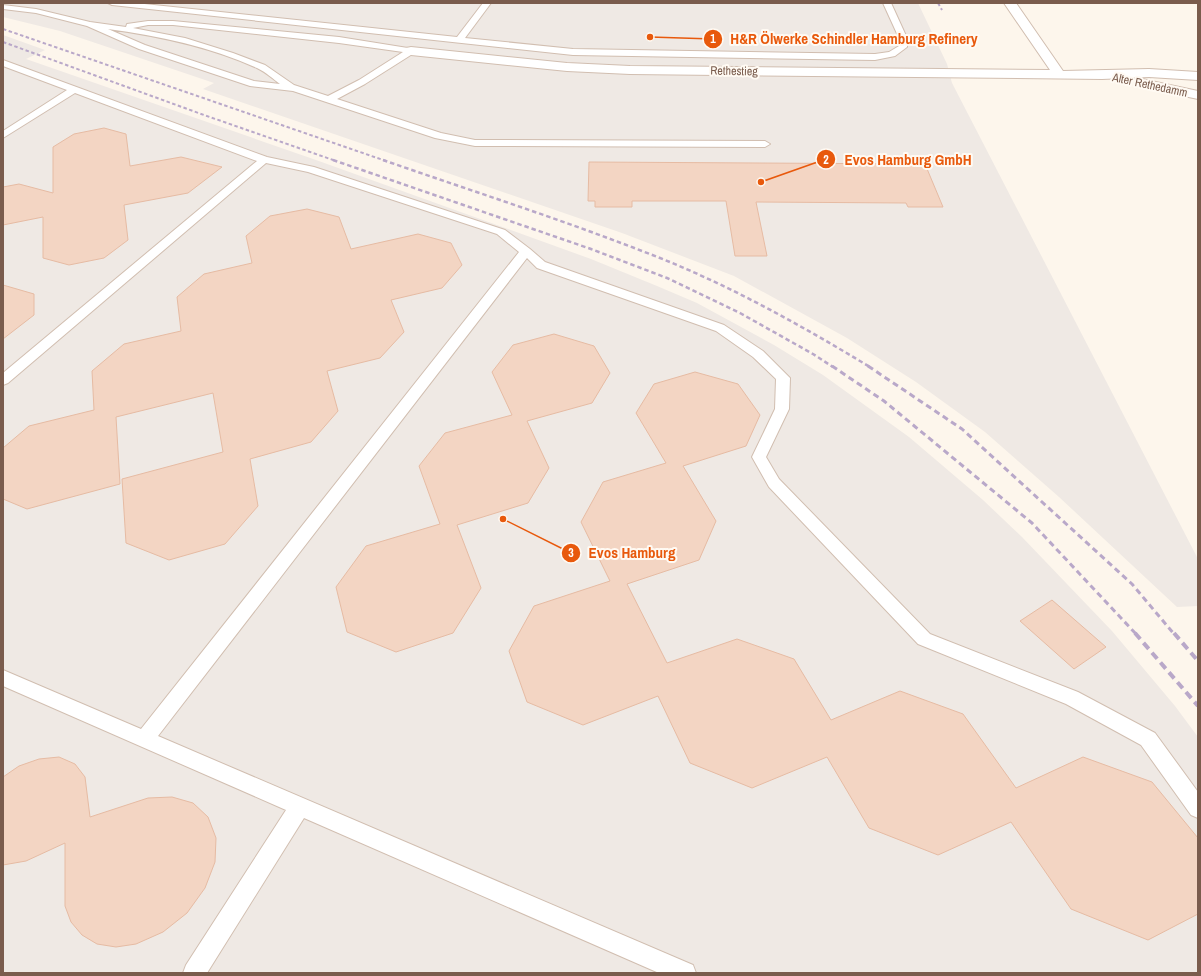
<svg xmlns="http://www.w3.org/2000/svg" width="1201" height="976" font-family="'Archivo Narrow',sans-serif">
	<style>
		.industrial { fill: #efe9e4 }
		.building { fill: #f3d5c3; stroke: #e6bba3 }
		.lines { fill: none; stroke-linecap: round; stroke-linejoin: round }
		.service-casing { stroke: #d1beb0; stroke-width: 2 }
		.minor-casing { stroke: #d1beb0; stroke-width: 2 }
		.service { fill: #fff; fill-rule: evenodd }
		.minor { fill: #fff; fill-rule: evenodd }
		.rail-far3 { stroke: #b9a8c9; stroke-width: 2; stroke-dasharray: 3.5 2.5; stroke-linecap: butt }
		.rail-far2 { stroke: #b9a8c9; stroke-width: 2.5; stroke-dasharray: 4.5 3; stroke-linecap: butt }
		.rail-far1 { stroke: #b9a8c9; stroke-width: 3; stroke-dasharray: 6 4; stroke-linecap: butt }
		.rail { stroke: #b9a8c9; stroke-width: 4; stroke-dasharray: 8 5; stroke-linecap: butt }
		.labels { text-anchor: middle; stroke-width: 4; stroke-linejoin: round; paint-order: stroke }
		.far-street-label { font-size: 12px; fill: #7a5c4d; stroke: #fffaf3 }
		.leader { fill: none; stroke: #e8590c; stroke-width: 1.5 }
		.callout-dot { fill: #e8590c; stroke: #fffaf3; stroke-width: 1.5 }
		.mark-label { font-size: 12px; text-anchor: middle; font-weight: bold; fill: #fff }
		.callout-label { font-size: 15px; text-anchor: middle; font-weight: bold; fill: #e8590c; stroke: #fffaf3; stroke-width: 4; stroke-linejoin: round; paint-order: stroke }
	</style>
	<rect width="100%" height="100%" fill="#fdf6ec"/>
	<path class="industrial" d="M3,3H918L947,64L952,83L1198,559V606L1177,607L1059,497L985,432L916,382L847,338L734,276L622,233L203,89L214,83L60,31L3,17Z
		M3,35L45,50L26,59L316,160L591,259L657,286L697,303L774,345L823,375L909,437L983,500L1022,537L1112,631L1175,706L1198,737V973H3Z"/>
	<path class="building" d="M104,128L126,134L130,166L181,157L222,167L188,193L124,205L128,240L104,258L69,265L43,258V217L3,225V187L19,184L53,193V147L74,134Z
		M589,162L925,164L943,207H908L906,203L756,202L767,256H735L726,201H632V207H595V201H588Z
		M307,209L339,217L351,249L418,234L451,243L462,265L442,288L391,300L404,332L380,358L327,371L338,411L311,442L250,459L258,506L225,544L169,560L126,543L122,479L223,452L213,393L116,417L120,484L27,509L3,499V448L29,426L94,410L92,371L124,344L181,331L177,297L204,274L252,263L246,236L270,216Z
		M3,285L34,294V315L3,339Z
		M554,334L594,346L610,373L592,403L527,421L549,468L528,503L457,525L481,588L453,633L396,652L347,632L336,587L366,546L440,524L419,466L445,433L512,415L492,372L513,345Z
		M695,372L738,384L760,415L746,446L683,466L716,521L699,560L627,584L667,663L737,639L794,659L831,720L900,691L963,714L1016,788L1083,757L1152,782L1198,838V914L1148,940L1071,909L1011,822L938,855L869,828L827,757L752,788L690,763L658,696L583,725L527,702L509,651L534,606L610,581L581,522L603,482L666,463L636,413L654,384Z
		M1052,600L1106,647L1074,669L1020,621Z
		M59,757L75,764L85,777L90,817L148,798L172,797L193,803L208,817L216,838L215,862L205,888L187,913L163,932L136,944L116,947L97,944L82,935L71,922L65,906V843L26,861L3,865V777L19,766L39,759Z"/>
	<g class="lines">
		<defs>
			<path id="service" d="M108,3H135L457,37L483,3H491L465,38L573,49L875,54L889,52L899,46V38L883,3H891L907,38V47L895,56L875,60L573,55L112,5Z
				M3,5L36,9L90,22L126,27L127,24L148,21H173L339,37L414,49L415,51L414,53L365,84L337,99L441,133L475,140L765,141L770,144L765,147L475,146L435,138L293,91L250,86L139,49L87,26L36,13L3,9ZM148,25H173L339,43L403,52L359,80L328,96L294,85L265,65L233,53L185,38L133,28ZM108,29C159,36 211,47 257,68C266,72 273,79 280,84L254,81L145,45Z
				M3,60L267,157L314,167L505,230L530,249L545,262L724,325L763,351L790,378L789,409L766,457L779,479L930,634L1078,692L1155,733L1198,792V818L1191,815L1141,745L1066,704L918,644L769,487L752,457L775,409L776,379L753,357L716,331L537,268L527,258L158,736L693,965L696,973H659L304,818L207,973H183L186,965L286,810L3,686V670L141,729L519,252L497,234L308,172L266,163L8,383L3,385V373L257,161L75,93L3,138V131L67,90L3,66Z"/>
			<path id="minor" d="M1004,3H1016L1063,71L1149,69L1198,72V80L1149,77L1102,79L630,74L567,71L411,55L406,54L405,51L406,48L411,47L567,63L630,66L1050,70Z
				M1142,79L1198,91V99L1137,86L1135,83L1137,80Z"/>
		</defs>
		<use href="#service" class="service-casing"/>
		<use href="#minor" class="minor-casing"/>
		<use href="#service" class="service"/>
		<use href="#minor" class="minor"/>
		<path class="rail-far3" d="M938,3L942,10
			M3,29L386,161
			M3,42L204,115L336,161"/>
		<path class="rail-far2" d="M333,160L591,249L667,278L740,313L813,354L833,367
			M383,160C469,190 557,218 642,251C722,281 797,323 870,367"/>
		<path class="rail-far1" d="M832,366L884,401L1032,523L1136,634
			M868,366L962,429L1132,584L1174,634"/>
		<path class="rail" d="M1135,633L1198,706
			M1174,633L1198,661"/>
	</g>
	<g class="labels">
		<g class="far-street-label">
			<text transform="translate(734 71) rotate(1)" y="4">Rethestieg</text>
			<text transform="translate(1150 85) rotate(12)" y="4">Alter Rethedamm</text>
		</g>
	</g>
	<path class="leader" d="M650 37L713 39M761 182L826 159M503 519L571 553"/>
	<g class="callout-dot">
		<circle cx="650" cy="37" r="4"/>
		<circle cx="761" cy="182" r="4"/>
		<circle cx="503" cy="519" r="4"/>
		<circle cx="713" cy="39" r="10"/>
		<circle cx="826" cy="159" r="10"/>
		<circle cx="571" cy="553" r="10"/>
	</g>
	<g class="mark-label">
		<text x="713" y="43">1</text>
		<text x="826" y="164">2</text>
		<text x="571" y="557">3</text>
	</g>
	<g class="callout-label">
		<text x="854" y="44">H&amp;R Ölwerke Schindler Hamburg Refinery</text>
		<text x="908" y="165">Evos Hamburg GmbH</text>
		<text x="632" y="558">Evos Hamburg</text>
	</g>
	<rect width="1201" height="976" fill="none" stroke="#7a5c4d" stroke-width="8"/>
</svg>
